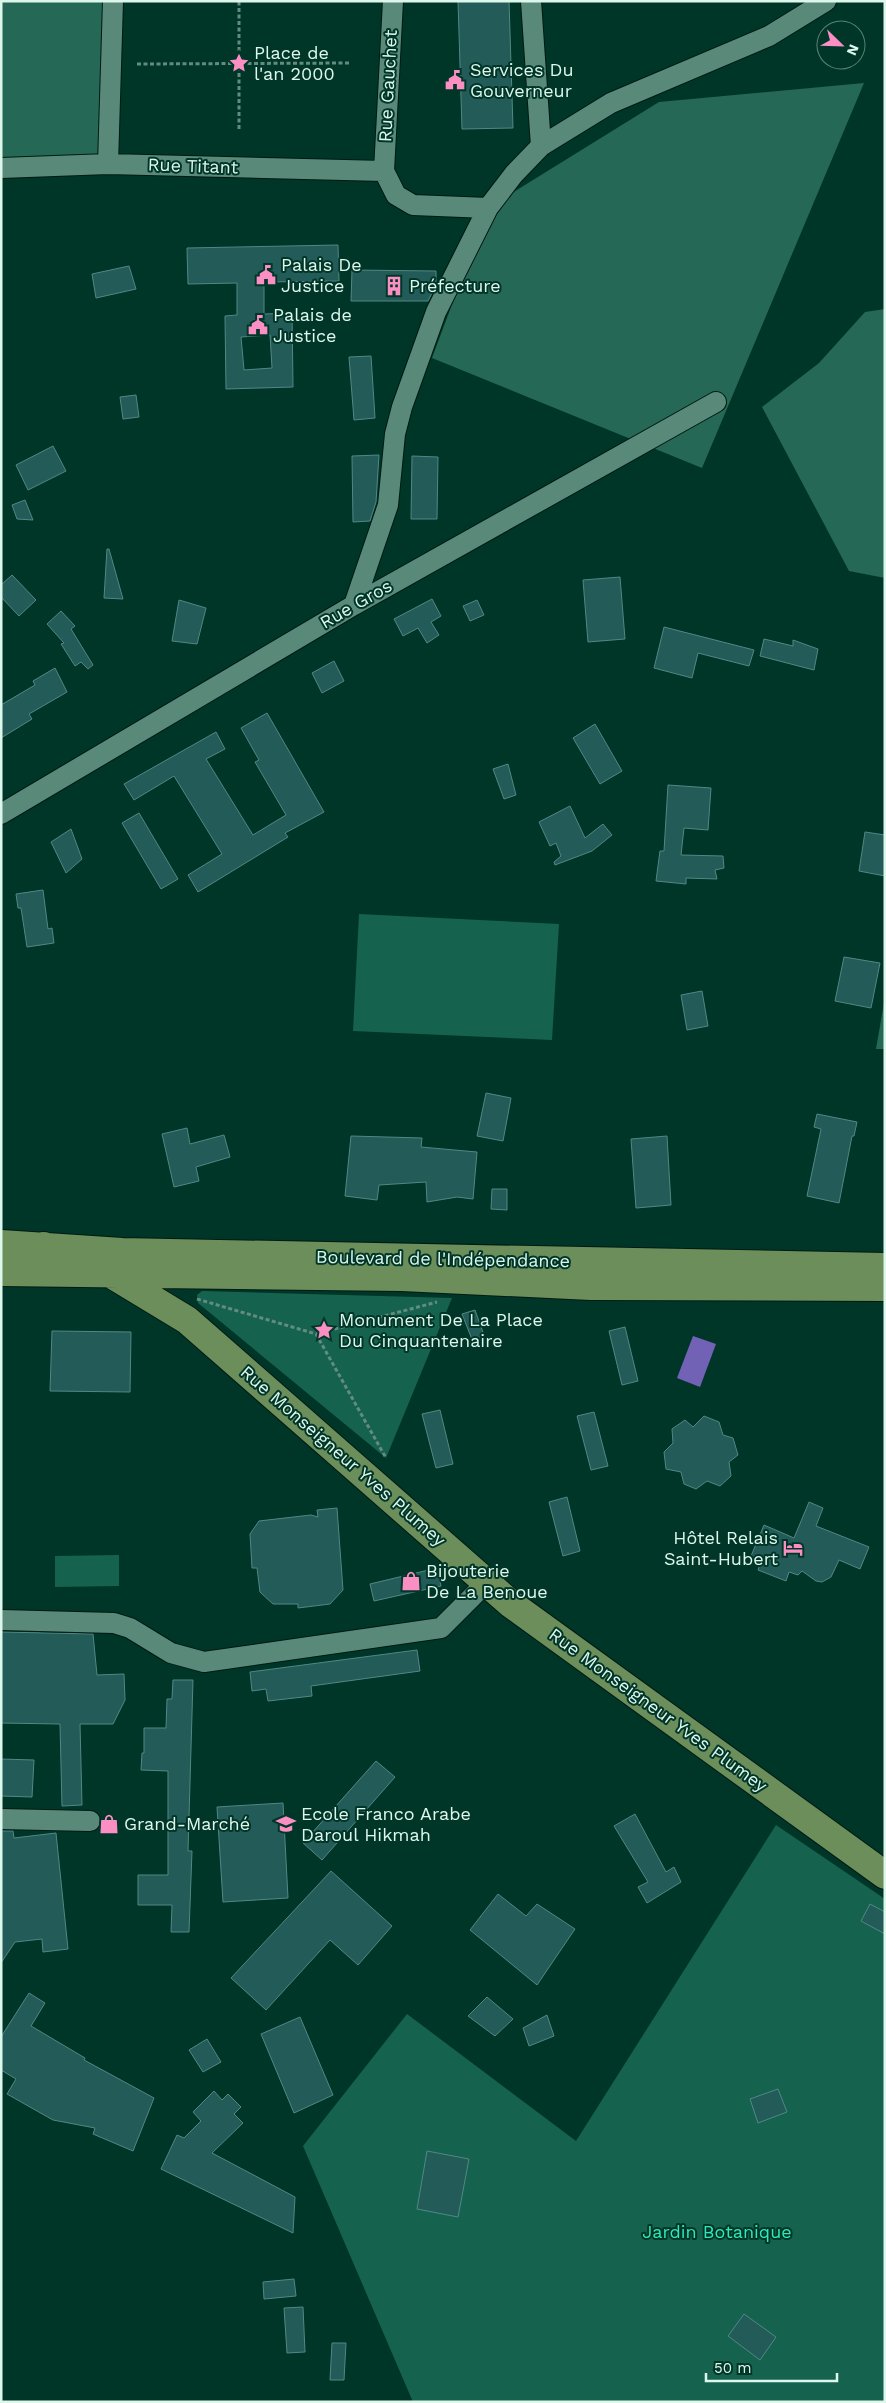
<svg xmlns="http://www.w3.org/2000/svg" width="886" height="2403" font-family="'Work Sans',sans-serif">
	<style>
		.green { fill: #15634e }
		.forest { fill: #256855 }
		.water { fill: #7262b5 }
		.building { fill: #225b58; stroke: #518885; fill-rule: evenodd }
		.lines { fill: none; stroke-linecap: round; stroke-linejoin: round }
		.street-casing { stroke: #021a13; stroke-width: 22 }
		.secondary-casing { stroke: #021a13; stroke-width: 30 }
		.path { stroke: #638c80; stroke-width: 3; stroke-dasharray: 4 2.5; stroke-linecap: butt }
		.street { stroke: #598a79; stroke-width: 20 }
		.secondary { stroke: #6b8e5b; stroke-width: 28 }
		.labels { text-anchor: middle; stroke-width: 4; stroke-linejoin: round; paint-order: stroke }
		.poi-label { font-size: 18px; fill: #def7ed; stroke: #003628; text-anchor: start }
		.street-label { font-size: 18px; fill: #def7ed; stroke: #003628 }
		.park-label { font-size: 18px; fill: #2fe9ba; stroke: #003628 }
	</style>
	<rect width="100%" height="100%" fill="#003628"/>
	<path class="green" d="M359,914L559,924L552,1040L353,1031Z
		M202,1291L452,1298L386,1458L198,1303L197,1295Z
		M119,1555V1586L55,1587V1556Z
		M776,1825L885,1899V2402H413L303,2146L407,2014L576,2141Z"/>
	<path class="forest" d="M1,1H113L108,164L1,167Z
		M864,83L702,468L432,358L488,208L659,102Z
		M885,309V578L849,571L762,407L819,363L865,312Z
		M885,997V1049H876Z"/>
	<path class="water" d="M693,1336L716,1344L700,1387L677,1378Z"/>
	<path class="building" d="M458,1H509L513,128L462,129Z
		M338,245L339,281L264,282V314L292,313L293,387L226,389L225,316L237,315V283L188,284L187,248ZM270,335L272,368L244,370L241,337Z
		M129,266L136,289L96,298L92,274Z
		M352,270L436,271V285L428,301H351Z
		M371,356L375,418L354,420L349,357Z
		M136,395L139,417L123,419L120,397Z
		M53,446L66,471L28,490L16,465Z
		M379,455L376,502L370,521L353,522L352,456Z
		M412,456L438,457L437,519H411Z
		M25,500L33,520L17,519L12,505Z
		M107,549H109L123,599L104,598Z
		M12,575L36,600L19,616L1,597V585Z
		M620,577L625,639L588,642L583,580Z
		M432,599L441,616L431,622L439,635L427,643L418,628L403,636L394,619Z
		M179,600L206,608L197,644L172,641Z
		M477,600L484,615L470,621L463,606Z
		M61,611L75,626L71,629L93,665L88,669L81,662L75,666L61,644L64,643L47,624Z
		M664,627L754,650L749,666L698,653L692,678L654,668Z
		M764,639L793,646V640L818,649L814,670L760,656Z
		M334,661L344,681L322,693L312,673Z
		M55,668L67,692L29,714L32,719L1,738V705L35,685L33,681Z
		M267,713L324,812L285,833L288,837L198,892L188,875L222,854L174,776L134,800L124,784L216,732L225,749L206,759L253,835L286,815L255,762L259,760L241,728Z
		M595,724L622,771L600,784L573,738Z
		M508,764L516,795L504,799L493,769Z
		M668,785L711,788L708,830L684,828L681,855L723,856L724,868L715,870L717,879L686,878V884L656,881L660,851H664Z
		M570,806L585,838L603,824L612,835L592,851L555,865L554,862L561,856L556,843L550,846L539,822Z
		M139,813L178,879L161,889L122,823Z
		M71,829L82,859L66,873L51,842Z
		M865,832L885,835V876L859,871Z
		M43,890L48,929L52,928L54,943L27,947L21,908H18L16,894Z
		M844,957L880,963L871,1008L835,1001Z
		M702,991L708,1026L687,1030L681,995Z
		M486,1093L511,1098L503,1141L477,1136Z
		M817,1114L857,1122L854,1136H852L839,1203L807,1196L821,1129L814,1127Z
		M187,1128L190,1144L224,1135L230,1157L196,1167L199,1181L174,1187L162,1134Z
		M351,1136L422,1138L421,1147L477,1152L473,1199L457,1197L427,1202L426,1182L379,1185L377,1200L345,1196Z
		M667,1136L671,1205L636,1208L631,1139Z
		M492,1189H507V1210L491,1209Z
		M475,1310L485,1338L473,1342L462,1314Z
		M625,1327L638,1381L622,1385L609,1331Z
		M52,1331L131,1332L130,1392L50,1391Z
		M440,1410L453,1464L436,1468L422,1414Z
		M594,1412L608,1466L591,1470L577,1416Z
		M704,1416L719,1422L723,1435L733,1438L738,1455L729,1462L731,1476L720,1486L707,1481L696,1489L684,1484L681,1472L666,1469L664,1452L673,1443L672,1429L685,1420L693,1427Z
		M567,1497L580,1551L563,1556L549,1502Z
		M809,1502L823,1508L816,1526L869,1547L860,1569L839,1560L831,1577L822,1582L816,1581L802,1571L798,1575L789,1572L786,1581L758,1570L761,1561L751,1556L764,1525L794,1538Z
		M337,1508L343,1590L330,1604L298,1608V1604H273L260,1592L257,1568H252L250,1534L259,1521L311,1515L318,1517L317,1510Z
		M437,1568L441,1586L374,1601L370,1584Z
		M1,1632L93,1634L97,1675L124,1674L125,1700L113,1724H80L82,1805L62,1806L60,1724L1,1723Z
		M417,1650L420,1671L311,1686L312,1696L268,1701L266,1689L252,1691L250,1672Z
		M173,1680H193L188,1851H192L189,1932H171L172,1905H138V1875H168V1771L141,1770L142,1753H144V1728H166L167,1699H172Z
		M1,1759L34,1760L32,1797L1,1796Z
		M376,1761L395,1777L322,1860L303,1843Z
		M283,1803L288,1898L223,1902L217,1807Z
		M635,1814L666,1872L674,1867L681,1882L647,1903L638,1887L648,1882L614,1826Z
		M1,1831H13L14,1838L56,1833L68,1949L43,1952L42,1939L15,1942L1,1963Z
		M331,1871L392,1926L358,1965L330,1940L266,2010L231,1978Z
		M498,1894L526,1916L537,1904L575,1929L537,1985L470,1930Z
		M870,1904L885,1912V1934L861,1921Z
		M29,1993L45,2003L31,2026L85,2058L84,2060L154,2098L133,2151L93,2134L95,2128L53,2120L7,2094L16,2079L1,2070V2037Z
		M487,1997L513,2019L495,2036L468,2016Z
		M547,2015L554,2036L529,2046L523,2028Z
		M300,2017L333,2095L294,2113L261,2034Z
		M207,2039L221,2062L203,2072L189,2050Z
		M778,2089L787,2112L758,2123L750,2099Z
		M214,2091L222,2100L228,2094L241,2107L234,2114L243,2123L212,2153L295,2197L293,2233L161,2169L177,2135L184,2138L201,2121L193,2112Z
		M427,2151L469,2159L458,2217L417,2209Z
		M294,2279L296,2296L264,2299L263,2282Z
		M303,2307L305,2352L287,2353L284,2308Z
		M744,2314L776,2337L760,2360L728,2336Z
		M332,2343H346L344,2380H330Z"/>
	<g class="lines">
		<defs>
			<path id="street" d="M393,1L384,171L396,195L413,205L488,208
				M531,1L541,146
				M108,164L113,1
				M1,168L108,164L384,171
				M354,605L388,505L395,434L402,407L436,312L488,208L514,174L541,146L611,103L769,36L826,1
				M1,814L354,605L716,402
				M1,1620L114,1623L130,1628L171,1653L204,1662L441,1628L487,1582
				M1,1819L90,1821"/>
			<path id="secondary" d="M1,1244L122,1252L885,1267
				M44,1246L111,1274L187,1320L511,1604L885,1875
				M1,1272L402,1277L591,1286L885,1287"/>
		</defs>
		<use href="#street" class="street-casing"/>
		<use href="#secondary" class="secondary-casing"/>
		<path class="path" d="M137,64L351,63
			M239,129V1
			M197,1299L316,1334L437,1302
			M316,1334L386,1458"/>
		<use href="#street" class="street"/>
		<use href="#secondary" class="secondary"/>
	</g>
	<defs>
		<symbol id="sight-bare" viewBox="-9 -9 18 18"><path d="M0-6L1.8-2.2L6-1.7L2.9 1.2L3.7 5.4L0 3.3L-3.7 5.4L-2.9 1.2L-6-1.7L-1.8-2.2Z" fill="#fb8fc4" stroke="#003628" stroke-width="2.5" paint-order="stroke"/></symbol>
		<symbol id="civic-bare" viewBox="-9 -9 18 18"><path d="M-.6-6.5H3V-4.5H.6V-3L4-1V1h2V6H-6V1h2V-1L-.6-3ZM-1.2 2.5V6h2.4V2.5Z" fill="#fb8fc4" stroke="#003628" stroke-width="2.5" paint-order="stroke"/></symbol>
		<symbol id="building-bare" viewBox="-9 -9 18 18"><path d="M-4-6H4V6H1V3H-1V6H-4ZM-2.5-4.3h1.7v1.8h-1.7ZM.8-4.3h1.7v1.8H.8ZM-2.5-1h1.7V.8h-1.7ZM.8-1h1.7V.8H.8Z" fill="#fb8fc4" stroke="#003628" stroke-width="2.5" paint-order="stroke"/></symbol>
		<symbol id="hotel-bare" viewBox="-9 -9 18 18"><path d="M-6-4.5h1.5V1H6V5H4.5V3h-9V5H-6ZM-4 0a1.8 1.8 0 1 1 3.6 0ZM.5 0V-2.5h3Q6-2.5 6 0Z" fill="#fb8fc4" stroke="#003628" stroke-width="2.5" paint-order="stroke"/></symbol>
		<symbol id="shop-bare" viewBox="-9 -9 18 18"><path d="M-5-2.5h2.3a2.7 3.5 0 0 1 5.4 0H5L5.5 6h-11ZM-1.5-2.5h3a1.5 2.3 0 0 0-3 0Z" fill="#fb8fc4" stroke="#003628" stroke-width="2.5" paint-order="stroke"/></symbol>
		<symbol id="school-bare" viewBox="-9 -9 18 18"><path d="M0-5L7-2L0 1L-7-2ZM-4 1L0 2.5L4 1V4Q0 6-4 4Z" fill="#fb8fc4" stroke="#003628" stroke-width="2.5" paint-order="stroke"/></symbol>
	</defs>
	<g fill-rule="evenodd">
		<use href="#sight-bare" x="225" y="49" width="28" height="28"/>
		<use href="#civic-bare" x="441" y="66" width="28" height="28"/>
		<use href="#civic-bare" x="252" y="261" width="28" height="28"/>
		<use href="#building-bare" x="380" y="272" width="28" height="28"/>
		<use href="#civic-bare" x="244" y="311" width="28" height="28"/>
		<use href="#sight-bare" x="310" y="1316" width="28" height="28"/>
		<use href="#hotel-bare" x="779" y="1534" width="28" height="28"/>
		<use href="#shop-bare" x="397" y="1567" width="28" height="28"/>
		<use href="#shop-bare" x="95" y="1810" width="28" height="28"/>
		<use href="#school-bare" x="272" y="1810" width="28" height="28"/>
	</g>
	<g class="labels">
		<g class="poi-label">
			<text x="254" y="59">Place de<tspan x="254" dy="21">l'an 2000</tspan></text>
			<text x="470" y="76">Services Du<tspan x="470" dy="21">Gouverneur</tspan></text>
			<text x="281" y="271">Palais De<tspan x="281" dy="21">Justice</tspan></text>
			<text x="409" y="292">Préfecture</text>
			<text x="273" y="321">Palais de<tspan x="273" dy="21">Justice</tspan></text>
			<text x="339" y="1326">Monument De La Place<tspan x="339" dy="21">Du Cinquantenaire</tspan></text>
			<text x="778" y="1544" text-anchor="end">Hôtel Relais<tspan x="778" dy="21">Saint-Hubert</tspan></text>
			<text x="426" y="1577">Bijouterie<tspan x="426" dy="21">De La Benoue</tspan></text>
			<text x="301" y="1820">Ecole Franco Arabe<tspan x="301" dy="21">Daroul Hikmah</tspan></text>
			<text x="124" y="1830">Grand-Marché</text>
		</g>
		<g class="street-label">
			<text transform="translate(388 86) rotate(-87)" y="6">Rue Gauchet</text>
			<text transform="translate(193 166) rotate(2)" y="6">Rue Titant</text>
			<text transform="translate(356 604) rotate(-30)" y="6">Rue Gros</text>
			<text transform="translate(443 1259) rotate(1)" y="6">Boulevard de l'Indépendance</text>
			<text transform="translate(343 1456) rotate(41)" y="6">Rue Monseigneur Yves Plumey</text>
			<text transform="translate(658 1710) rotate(36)" y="6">Rue Monseigneur Yves Plumey</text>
		</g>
		<g class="park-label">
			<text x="717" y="2238">Jardin Botanique</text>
		</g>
	</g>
	<rect width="886" height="2403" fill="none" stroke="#def7ed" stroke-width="5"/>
	<g transform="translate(841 45) rotate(113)"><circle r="24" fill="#003628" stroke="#598377"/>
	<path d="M0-4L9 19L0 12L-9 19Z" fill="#fb8fc4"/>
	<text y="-8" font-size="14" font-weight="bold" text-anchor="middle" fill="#def7ed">N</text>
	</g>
	<path d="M706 2373v8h131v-8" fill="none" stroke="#def7ed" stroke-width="2.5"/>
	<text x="714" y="2373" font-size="15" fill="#def7ed" stroke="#003628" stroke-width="4" paint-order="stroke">50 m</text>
</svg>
